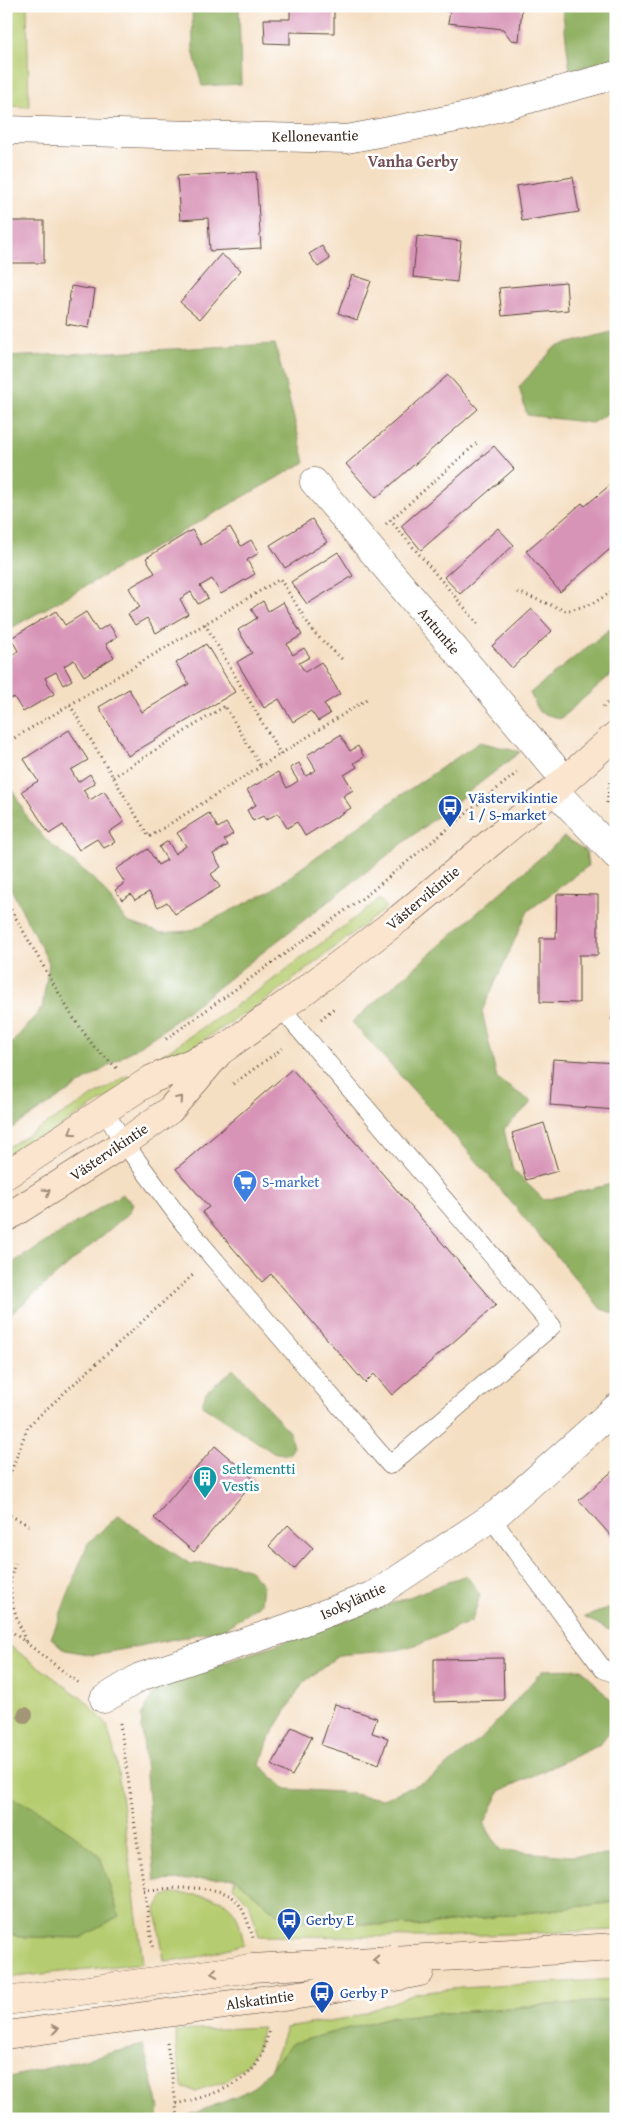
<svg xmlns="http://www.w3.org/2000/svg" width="622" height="2125" font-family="'Gentium Book Plus',serif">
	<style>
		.green { fill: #b6cc70; stroke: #787b47 }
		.forest { fill: #90b062; stroke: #666d40 }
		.building { fill: #d894b7 }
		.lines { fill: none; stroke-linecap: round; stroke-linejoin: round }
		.lane-casing { stroke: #574537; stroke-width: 19 }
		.street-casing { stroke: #574537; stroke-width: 29 }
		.secondary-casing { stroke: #574537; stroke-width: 29 }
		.path { stroke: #574537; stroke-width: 3; stroke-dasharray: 1 4; stroke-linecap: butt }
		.lane { stroke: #fff; stroke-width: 18 }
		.street { stroke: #fff; stroke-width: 28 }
		.secondary { stroke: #fbe5cf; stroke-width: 28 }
		.tree { fill: #a39676 }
		.oneway { stroke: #9b8876 }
		.labels { text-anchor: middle; stroke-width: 5; stroke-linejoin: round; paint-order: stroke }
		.street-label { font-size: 15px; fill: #3b2a1e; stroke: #fff }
		.transit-label { font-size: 15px; fill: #164399; stroke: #fff; text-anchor: start }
		.shop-label { font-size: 15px; fill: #366cbe; stroke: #fff; text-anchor: start }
		.culture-label { font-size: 15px; fill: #0d838f; stroke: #fff; text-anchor: start }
		.neighbourhood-label { font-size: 16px; font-weight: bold; fill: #724f54; stroke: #fff }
	</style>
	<rect width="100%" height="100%" fill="#fff"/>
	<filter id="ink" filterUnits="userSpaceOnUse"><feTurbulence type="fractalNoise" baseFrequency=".02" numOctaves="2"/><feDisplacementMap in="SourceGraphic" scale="10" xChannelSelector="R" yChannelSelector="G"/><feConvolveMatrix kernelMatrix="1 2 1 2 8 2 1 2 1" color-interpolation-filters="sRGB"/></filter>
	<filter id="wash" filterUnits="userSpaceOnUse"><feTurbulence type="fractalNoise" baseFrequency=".0096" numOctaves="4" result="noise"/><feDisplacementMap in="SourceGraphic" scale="20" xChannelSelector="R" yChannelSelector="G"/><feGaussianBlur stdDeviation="1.12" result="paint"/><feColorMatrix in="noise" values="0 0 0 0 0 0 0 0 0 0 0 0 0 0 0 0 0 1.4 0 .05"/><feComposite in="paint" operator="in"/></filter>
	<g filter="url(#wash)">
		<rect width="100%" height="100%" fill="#f5dfc3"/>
		<path class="green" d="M6,6H27L29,107L6,106Z
			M380,899L386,908L269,998L161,1067L156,1059L263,987Z
			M127,1076L139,1078L6,1160V1148Z
			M6,1643L87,1702L107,1725L117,1764L143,1963L6,1978Z
			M235,1878L275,1912L303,1922L418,1926L616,1902V1930L427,1937L259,1936L249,1902L233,1887Z
			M174,1893C196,1896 227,1893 237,1917C241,1926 242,1936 244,1944L190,1959L164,1961L156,1909L162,1898Z
			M616,1979V2000L390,2017L270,2071L286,2028L353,2017L418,1993L461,1988Z
			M263,2027L257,2048L246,2065L226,2081L196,2091L184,2088C178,2070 176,2050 176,2031Z"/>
		<path class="forest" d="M192,6H239L241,84L202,86L193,50Z
			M562,6H616V59L570,71Z
			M611,332L616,333V408L592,423L527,415L519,387L555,347Z
			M275,344L305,462L6,631V357Z
			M616,624V670L560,719L539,712L530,693Z
			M480,742L520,752L159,1033L6,1132V1050L42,1008L49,963L6,879V777L26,816L43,837L99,884L127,922L161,933L190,931L270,891L395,799Z
			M564,837L586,851L588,866L528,911L482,1011L497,1079L532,1102L504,1129L513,1170L544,1200L616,1183V1314L601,1309L468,1151L352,1022Z
			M122,1194L133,1203L130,1212L6,1318V1267Z
			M234,1369L290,1433L293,1448L289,1455L272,1452L202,1405L206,1392Z
			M119,1515L133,1526L190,1564H232L250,1570L263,1585L261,1604L224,1629L94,1655L65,1650L51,1638L88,1543Z
			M466,1575L480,1595L472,1621L422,1643L397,1650L339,1655L303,1683L270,1737L260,1765L286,1789L341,1792L383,1799L432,1778L484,1736L543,1670L582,1669L616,1706V1723L599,1745L500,1791L484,1824L500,1850L571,1856L616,1855V1902L418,1926L303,1922L275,1912L235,1878L155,1881L141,1716L158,1686L383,1607Z
			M616,1606V1628L609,1630L584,1617Z
			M6,1795L32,1807L73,1834L100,1856L119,1916L81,1938L18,1937L6,1932Z
			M616,2000V2119H189V2115L236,2097L255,2086L293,2043L390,2017Z
			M143,2045L159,2107L158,2119H6V2078Z"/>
		<g id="blocks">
			<path class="building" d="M290,6H334V33L290,32V44L265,43L264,19H290Z
				M445,6L522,7L519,41L511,40L503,29L448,23L450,12Z
				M256,172L261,248L210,251L208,218L180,220L177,176Z
				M573,177L579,212L522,221L516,186Z
				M6,221H44V263H6Z
				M417,236L461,241L457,282L413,277Z
				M322,246L330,259L318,267L309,254Z
				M221,254L241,270L200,319L180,302Z
				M352,275L371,281L357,320L338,313Z
				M566,282L568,310L502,316L499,288Z
				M71,286L95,290L89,328L66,324Z
				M448,375L478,409L376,498L346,464Z
				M494,446L514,469L421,550L401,526Z
				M616,480V544L560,592L526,551L582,503L585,506Z
				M312,519L327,542L285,568L270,545Z
				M230,527L241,546L251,540L259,553L247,560L255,574L221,594L212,579L200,586L208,598L198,604L191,592L180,599L188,614L156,633L147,618L135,625L128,614L140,607L129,588L155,573L146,558L192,530L201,545Z
				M498,528L514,545L460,594L444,577Z
				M338,552L353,576L307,604L291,582Z
				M263,601L268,611L283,602L302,635L287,644L293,655L304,648L310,657L299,663L305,672L321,662L340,694L324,704L330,714L318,721L311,711L293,722L279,699L264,708L237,662L252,653L238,630L257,618L251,609Z
				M532,609L552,631L512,668L492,646Z
				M56,611L65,625L86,612L98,631L109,624L117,637L106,644L114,657L84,676L74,660L64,666L72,680L63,685L56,672L45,678L54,694L23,712L14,697L6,701V686L8,685L6,682V659L18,651L11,638Z
				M206,644L235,692L128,756L99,707L129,689L142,712L189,684L176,663Z
				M69,730L88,760L71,770L78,782L90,774L95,783L83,790L90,800L104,791L124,822L109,832L115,842L104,848L97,839L79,850L63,825L49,834L22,791L38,781L24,759Z
				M340,735L350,751L358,746L364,757L354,763L357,767L344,775L353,790L343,796L351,808L305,836L297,822L287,828L278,813L266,820L263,816L253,821L247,810L256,805L247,790L278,772L287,788L298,781L290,768L299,763L306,776L316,770L307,755Z
				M209,813L218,828L226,823L233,834L224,840L228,845L213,854L221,867L211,874L220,887L175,914L167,902L158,907L149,892L135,900L131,894L122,900L115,890L125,883L116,869L148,849L158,865L167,860L159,847L168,841L175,854L186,846L177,833Z
				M557,894L598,895V955H579V1003L540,1002V938H556Z
				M614,995L616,996V1021L611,1020Z
				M553,1059L616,1063V1110L550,1105Z
				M292,1069L496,1305L392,1395L374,1374L365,1383L271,1274L262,1282L202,1212L209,1207L176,1169Z
				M544,1123L558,1171L526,1180L512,1133Z
				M215,1446L255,1480L194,1552L154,1518Z
				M616,1468V1534L612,1537L579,1500Z
				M288,1525L313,1548L294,1569L269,1546Z
				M503,1658L504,1700L434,1702V1659Z
				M335,1704L377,1718L372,1733L388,1738L379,1764L321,1745Z
				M292,1727L312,1737L292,1776L272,1765Z"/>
		</g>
	</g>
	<g filter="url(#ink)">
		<use href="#blocks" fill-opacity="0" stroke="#574537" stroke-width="1"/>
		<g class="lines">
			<defs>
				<path id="lane" d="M104,1110L124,1143L184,1224L390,1465L552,1326L281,1008
					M491,1518L603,1669L616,1674"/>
				<path id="street" d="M6,130L347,139L467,116L616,75
					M314,482L565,780
					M554,790L616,855
					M104,1699L140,1677L287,1628L376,1594L498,1513L616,1408"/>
				<path id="secondary" d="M6,1175L152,1079L222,1050L303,992L400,918L554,790L616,735
					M6,1218L124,1143L170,1110L217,1055
					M6,2001L252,1968L616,1947
					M6,2035L320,1992L420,1972"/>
			</defs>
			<use href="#lane" class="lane-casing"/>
			<use href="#street" class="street-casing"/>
			<use href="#secondary" class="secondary-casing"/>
			<path class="path" d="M390,520L480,626
				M386,524L477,443
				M518,592L566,611L592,604L616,589
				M205,624L281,755
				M70,705L149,837L369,698
				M603,707L616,697
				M6,743L280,579L314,633L343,660
				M113,777L225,706L261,767
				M607,803L610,781
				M6,901L72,1016L95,1048L118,1069
				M321,1019L334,1008
				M166,1039L364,897L519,771
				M233,1084L283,1048
				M6,1485L28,1426L194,1274
				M6,1513L32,1527
				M15,1563C4,1593 16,1614 26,1643
				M6,1627L81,1685
				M120,1723L153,1950
				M144,1890C169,1889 206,1884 229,1895C242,1901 249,1925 253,1938
				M167,2043L176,2104L177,2119
				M176,2104C205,2097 241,2088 258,2062C264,2053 266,2039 270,2029"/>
			<use href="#lane" class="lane"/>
			<use href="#street" class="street"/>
			<use href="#secondary" class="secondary"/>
		</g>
		<circle class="tree" cx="25" cy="1715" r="8"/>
		<defs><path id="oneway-chevron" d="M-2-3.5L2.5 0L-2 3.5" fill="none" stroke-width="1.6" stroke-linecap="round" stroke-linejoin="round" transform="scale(1.25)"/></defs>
		<g class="oneway">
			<use href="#oneway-chevron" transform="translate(180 1099) rotate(-49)"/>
			<use href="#oneway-chevron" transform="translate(72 1132) rotate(147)"/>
			<use href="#oneway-chevron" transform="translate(47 1192) rotate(-32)"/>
			<use href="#oneway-chevron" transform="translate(376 1960) rotate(177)"/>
			<use href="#oneway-chevron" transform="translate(214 1973) rotate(172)"/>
			<use href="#oneway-chevron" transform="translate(55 2029) rotate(-8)"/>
		</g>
	</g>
	<defs>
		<symbol id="bus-pin" viewBox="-11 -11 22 30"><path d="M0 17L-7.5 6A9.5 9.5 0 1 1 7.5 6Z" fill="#1a4fb4" stroke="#fff"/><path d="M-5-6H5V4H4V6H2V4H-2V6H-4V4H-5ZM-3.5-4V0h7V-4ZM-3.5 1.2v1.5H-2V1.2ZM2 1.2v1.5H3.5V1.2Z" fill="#fff"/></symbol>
		<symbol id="supermarket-pin" viewBox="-11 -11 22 30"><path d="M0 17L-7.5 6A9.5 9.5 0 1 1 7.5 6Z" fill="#3f7fe0" stroke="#fff"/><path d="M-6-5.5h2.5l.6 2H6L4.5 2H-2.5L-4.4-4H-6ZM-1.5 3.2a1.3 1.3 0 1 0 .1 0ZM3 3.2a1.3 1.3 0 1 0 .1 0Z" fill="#fff"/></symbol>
		<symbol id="building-pin" viewBox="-11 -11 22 30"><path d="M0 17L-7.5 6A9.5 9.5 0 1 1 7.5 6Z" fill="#0f9aa8" stroke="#fff"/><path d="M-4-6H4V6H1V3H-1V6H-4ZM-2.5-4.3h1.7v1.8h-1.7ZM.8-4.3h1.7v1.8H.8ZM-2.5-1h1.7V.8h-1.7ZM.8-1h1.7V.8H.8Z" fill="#fff"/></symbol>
	</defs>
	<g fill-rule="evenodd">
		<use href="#bus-pin" x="436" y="793" width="28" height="38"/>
		<use href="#supermarket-pin" x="231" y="1168" width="28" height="38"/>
		<use href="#building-pin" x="191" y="1464" width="28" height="38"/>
		<use href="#bus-pin" x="275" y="1906" width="28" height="38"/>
		<use href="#bus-pin" x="308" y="1979" width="28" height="38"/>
	</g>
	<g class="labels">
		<g class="street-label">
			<text transform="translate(315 136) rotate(-1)" y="5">Kellonevantie</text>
			<text transform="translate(439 631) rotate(50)" y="5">Antuntie</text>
			<text transform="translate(423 898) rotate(-40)" y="5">Västervikintie</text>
			<text transform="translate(109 1152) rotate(-34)" y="5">Västervikintie</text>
			<text transform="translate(353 1601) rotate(-24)" y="5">Isokyläntie</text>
			<text transform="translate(260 2000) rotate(-8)" y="5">Alskatintie</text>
		</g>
		<g class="transit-label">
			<text x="468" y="803">Västervikintie<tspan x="468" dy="17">1 / S-market</tspan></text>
			<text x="306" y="1925">Gerby E</text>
			<text x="340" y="1998">Gerby P</text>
		</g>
		<g class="shop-label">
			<text x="262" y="1187">S-market</text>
		</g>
		<g class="culture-label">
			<text x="222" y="1474">Setlementti<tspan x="222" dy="17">Vestis</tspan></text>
		</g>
		<g class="neighbourhood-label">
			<text x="413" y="167">Vanha Gerby</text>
		</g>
	</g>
	<rect width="622" height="2125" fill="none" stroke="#fff" stroke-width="25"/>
</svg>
